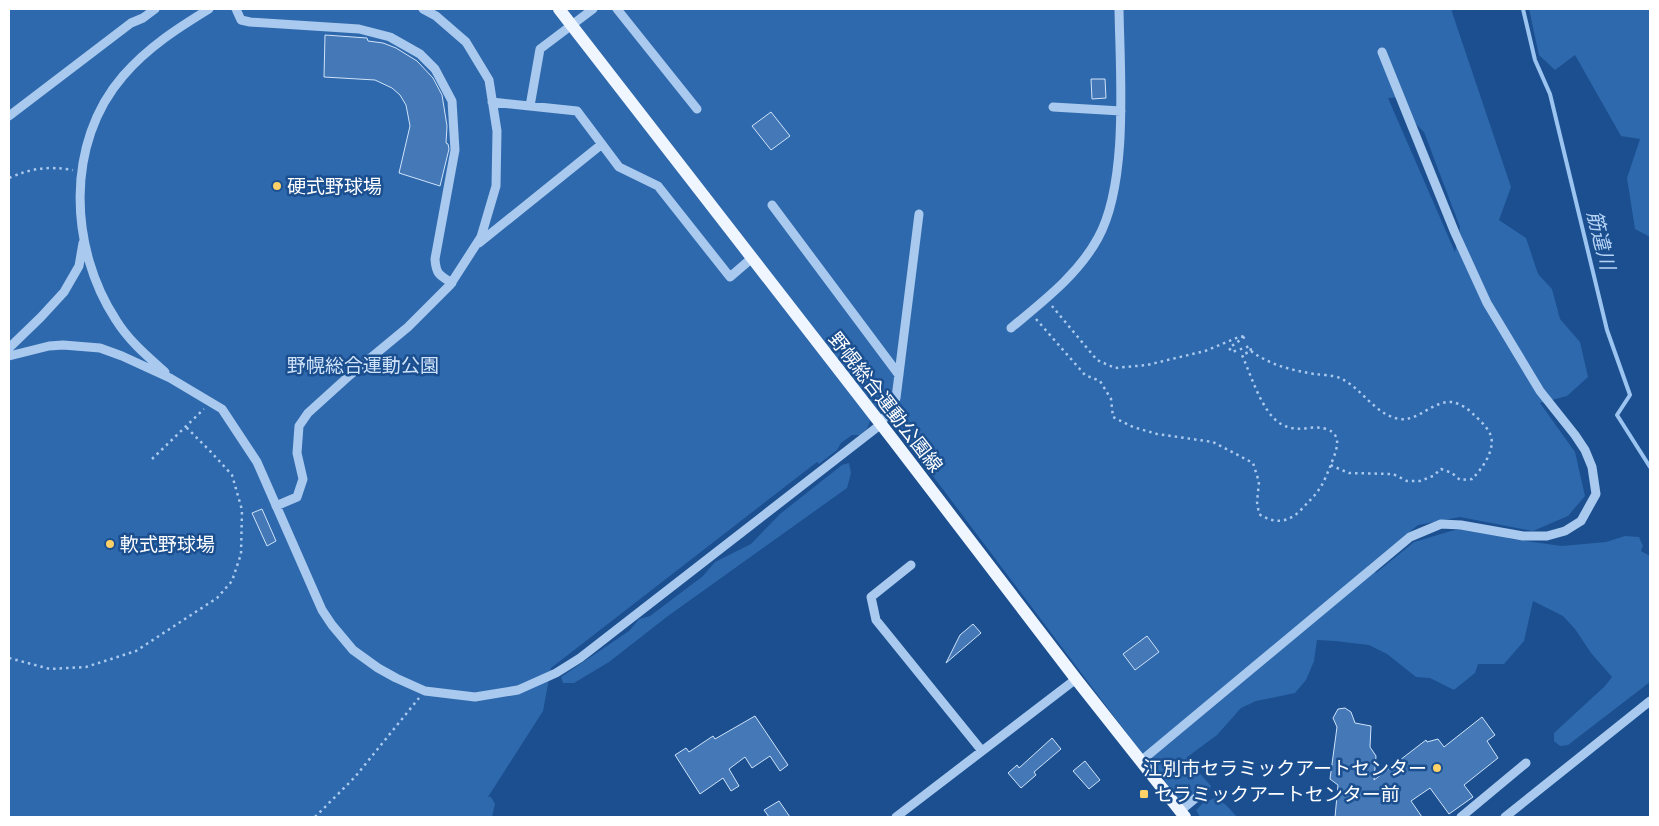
<svg xmlns="http://www.w3.org/2000/svg" width="1659" height="826" font-family="'Titillium Web','Noto Sans JP',sans-serif">
	<style>
		.green { fill: #2e69ad; fill-rule: evenodd }
		.lines { fill: none; stroke-linecap: round; stroke-linejoin: round }
		.stream { stroke: #9cc4f0; stroke-width: 4 }
		.building { fill: #4478b7; stroke: #cfe3fa }
		.path { stroke: #a9c9ee; stroke-width: 2.5; stroke-dasharray: 2.5 4; stroke-linecap: butt }
		.minor { stroke: #a9c9ee; stroke-width: 9 }
		.major { stroke: #f0f6ff; stroke-width: 12 }
		.poi-dot { fill: #ffd166; stroke: #1b4f8f; stroke-width: 2 }
		.labels { text-anchor: middle; stroke-width: 5; stroke-linejoin: round; paint-order: stroke }
		.poi-label { font-size: 19px; fill: #fff; stroke: #1b4f8f; text-anchor: start }
		.park-label { font-size: 19px; fill: #cfe3fa; stroke: #1b4f8f }
		.street-label { font-size: 19px; fill: #fff; stroke: #1b4f8f }
		.water-label { font-size: 20px; font-style: italic; fill: #b5d3f5; stroke: #1b4f8f }
	</style>
	<rect width="100%" height="100%" fill="#1b4f8f"/>
	<path class="green" d="M9,9H1451L1511,187L1499,220L1526,238L1538,274L1552,289L1560,319L1580,342L1588,377L1567,396L1540,403L1575,452L1585,496L1568,516L1533,531L1460,517L1418,525L1368,566L1376,573L1414,542L1451,531L1471,527L1511,539L1562,546L1606,542L1625,536L1639,537L1643,546L1641,551L1650,556V682L1568,745L1560,746L1554,741V733L1605,686L1612,677L1591,653L1575,629L1563,616L1533,601L1524,641L1504,664H1478L1475,673L1454,690L1430,678L1416,677L1387,654L1369,645L1335,641L1317,640L1314,661L1306,680L1295,693L1256,701L1241,708L1217,735L1186,758L1211,786L1209,792L1184,801L1174,796L1160,772L1155,771L884,411L870,421L867,429L860,435H852L841,443L837,450L819,464L817,462L551,668L543,711L488,797H491L495,804L492,817H9ZM1401,97L1412,120L1424,132L1460,227L1455,252L1388,98Z
		M1529,9H1650V237L1635,229L1627,178L1640,139L1621,136L1575,55L1555,70L1539,55Z
		M849,463L851,473L847,488L668,616L609,662L574,683H563L561,677L629,631L639,619L650,616L703,576L715,562L751,544L780,514L842,465Z
		M1216,798L1226,805L1237,817H1200L1196,810L1204,802Z"/>
	<g class="lines">
		<path class="stream" d="M1523,9L1535,60L1550,94L1607,330L1630,395L1617,415L1650,467"/>
	</g>
	<path class="building" d="M325,35L367,38L368,41L383,43L396,48L417,61L433,78L442,95L447,126L446,143L448,144L449,149L440,186L399,173L410,126L406,105L400,95L392,88L375,80L324,77Z
		M1091,79H1105L1106,98L1092,99Z
		M771,112L790,136L771,150L752,126Z
		M262,509L276,541L267,546L252,513Z
		M973,624L981,633L946,663L960,635Z
		M1147,636L1159,652L1135,670L1123,654Z
		M1345,708L1351,712L1355,723L1371,726L1370,747L1376,756L1374,780L1426,740L1427,742L1438,739L1444,747L1482,717L1495,735L1487,741L1498,758L1464,785L1473,797L1449,814L1430,788L1411,801L1422,817H1335L1338,785L1330,779L1337,727L1333,718L1338,709Z
		M755,716L788,765L780,771L770,756L752,768L745,757L729,769L739,786L731,791L723,778L700,794L675,755L686,748L689,752L713,736L715,739Z
		M1052,738L1061,749L1034,772L1036,775L1021,788L1008,773L1017,765L1019,768Z
		M1085,761L1100,780L1089,789L1073,771Z
		M779,801L790,817H769L764,810Z"/>
	<g class="lines">
		<path class="path" d="M9,178C32,168 48,166 73,170
			M1036,319L1085,375L1100,381L1111,399L1113,417L1133,427L1157,434L1213,442L1253,463L1259,482L1257,502L1259,514C1274,524 1287,523 1300,511C1307,503 1314,497 1320,488C1324,482 1327,474 1330,467C1335,453 1345,435 1326,429C1311,424 1299,434 1281,424C1262,413 1251,375 1242,355L1251,351L1250,346L1232,352L1229,348L1246,336L1239,337L1205,351L1147,365L1115,368L1097,360L1052,306
			M1251,351C1270,365 1291,370 1314,374C1322,375 1333,375 1340,378C1362,388 1374,414 1399,419C1418,422 1431,401 1452,402C1459,403 1469,409 1474,415C1480,420 1488,428 1491,436C1495,451 1482,469 1472,479L1460,480L1452,473L1441,469L1433,476L1420,481H1407L1393,474L1349,473L1330,465
			M152,459L204,409
			M9,658L50,669L86,667L136,651L217,598L232,581L241,554L242,510L232,475L211,452L186,427
			M315,817L355,777L419,698"/>
		<path class="minor" d="M236,9L241,20L250,22L359,29L390,37L420,54L435,69L452,101L455,150L435,259C436,274 439,275 452,283
			M617,9L697,109
			M492,102L577,111L619,167L658,186L730,277L752,258
			M530,106L540,49L593,9
			M1053,107L1121,111
			M9,116L131,23L143,18L155,9
			M772,205L899,375
			M479,243L602,144
			M1011,328C1042,302 1078,275 1098,238C1129,182 1120,73 1119,9
			M9,348L41,317L64,292L79,266L83,243
			M9,356L49,346L63,345L100,348L122,356L170,378L222,409L257,462L322,610L332,625L353,650L378,668L396,678L425,691L475,697L518,690L556,673L580,658L880,425L896,398L919,214
			M165,372C147,356 129,341 116,320C69,248 65,143 123,76C148,47 178,28 209,9
			M276,506L297,497L303,479L297,453L299,426L308,413L350,375L408,327L450,285L481,237L496,186L497,131L489,80L466,42L436,16L423,9
			M911,565L871,597L876,620L982,751
			M1141,761L1410,537L1441,524L1461,525L1523,536H1547L1565,531L1581,521L1596,494L1592,467L1585,450L1575,435L1540,391L1487,303L1455,233L1382,52
			M1180,811L1203,792
			M896,817L1076,679
			M1461,817L1526,763
			M1505,817L1650,701"/>
		<path class="major" d="M559,9L894,441L1076,679L1185,817"/>
	</g>
	<g class="poi-dot">
		<circle cx="277" cy="186" r="5"/>
		<circle cx="110" cy="544" r="5"/>
		<circle cx="1437" cy="768" r="5"/>
		<rect x="1139" y="789" width="10" height="10" rx="2.5"/>
	</g>
	<g class="labels">
		<g class="poi-label">
			<text x="287" y="193">硬式野球場</text>
			<text x="120" y="551">軟式野球場</text>
			<text x="1427" y="775" text-anchor="end">江別市セラミックアートセンター</text>
			<text x="1154" y="801">セラミックアートセンター前</text>
		</g>
		<g class="park-label">
			<text x="363" y="372">野幌総合運動公園</text>
		</g>
		<g class="street-label">
			<text transform="translate(886 402) rotate(52)" y="7">野幌総合運動公園線</text>
		</g>
		<g class="water-label">
			<text transform="translate(1601 240) rotate(76)" y="7">筋違川</text>
		</g>
	</g>
	<rect width="1659" height="826" fill="none" stroke="#ffffff" stroke-width="20"/>
</svg>
